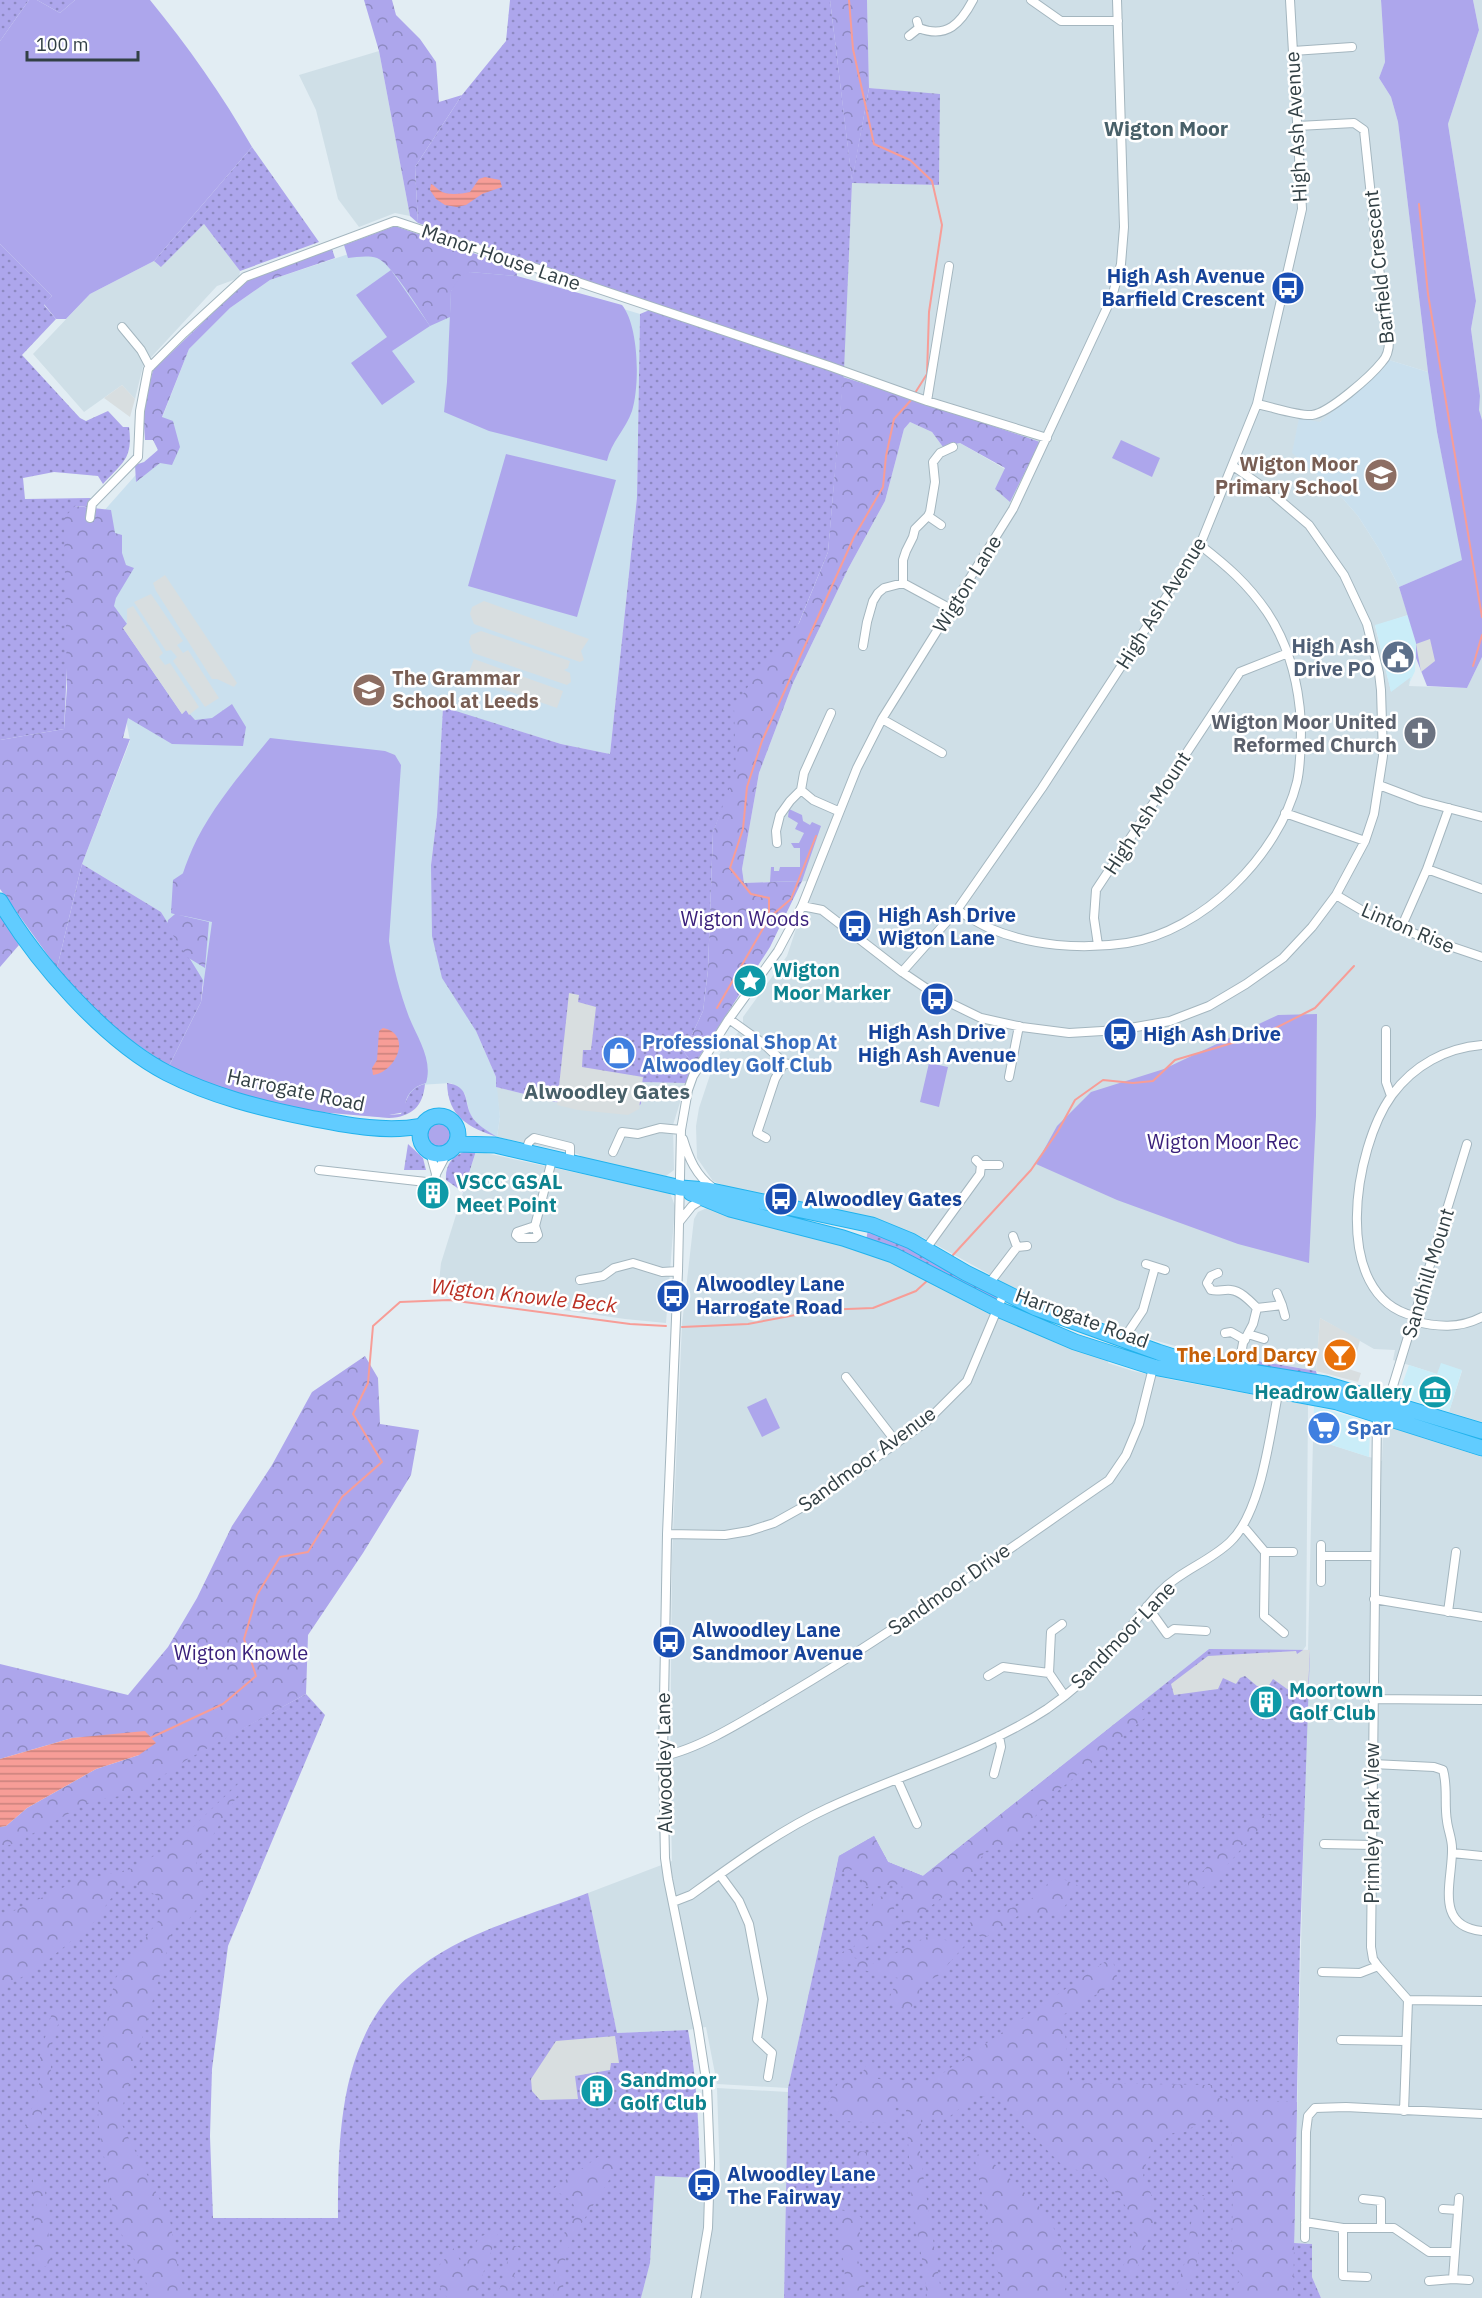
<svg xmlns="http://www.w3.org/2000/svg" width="1482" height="2298" font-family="'IBM Plex Sans',sans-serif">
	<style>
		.residential { fill: #cfdfe7 }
		.commercial { fill: #caedf8 }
		.education { fill: #cae0ee }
		.grass { fill: url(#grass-dots) }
		.forest { fill: url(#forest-crowns) }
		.green { fill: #ada6ec }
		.parking { fill: #d8dee0 }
		.water { fill: url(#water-rules) }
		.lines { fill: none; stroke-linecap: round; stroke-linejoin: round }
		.stream { stroke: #f79d97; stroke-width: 2 }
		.street-casing { stroke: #a4b6bf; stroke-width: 10 }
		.highway-casing { stroke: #22b2ec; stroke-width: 17 }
		.street { stroke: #fff; stroke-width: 8 }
		.highway { stroke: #61ccff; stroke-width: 15 }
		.labels { text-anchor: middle; stroke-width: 5; stroke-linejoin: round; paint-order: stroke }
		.street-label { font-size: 20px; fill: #324045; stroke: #fff }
		.transit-label { font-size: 20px; font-weight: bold; fill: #164399; stroke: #fff; text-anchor: start }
		.education-label { font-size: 20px; font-weight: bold; fill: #785e54; stroke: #fff; text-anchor: end }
		.service-label { font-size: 20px; font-weight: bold; fill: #4e5e75; stroke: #fff; text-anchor: end }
		.worship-label { font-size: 20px; font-weight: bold; fill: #5b616d; stroke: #fff; text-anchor: end }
		.park-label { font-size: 20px; fill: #3a207b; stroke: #fff }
		.culture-label { font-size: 20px; font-weight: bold; fill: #0d838f; stroke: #fff; text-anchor: start }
		.shop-label { font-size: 20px; font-weight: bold; fill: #366cbe; stroke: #fff; text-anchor: start }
		.food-label { font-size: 20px; font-weight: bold; fill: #c56008; stroke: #fff; text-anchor: end }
		.neighbourhood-label { font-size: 21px; font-weight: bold; fill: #486069; stroke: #fff }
		.water-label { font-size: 21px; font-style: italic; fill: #ba2e22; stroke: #fff }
	</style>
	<defs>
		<pattern id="grass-dots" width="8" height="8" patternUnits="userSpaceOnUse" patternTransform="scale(1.5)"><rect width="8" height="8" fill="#ada6ec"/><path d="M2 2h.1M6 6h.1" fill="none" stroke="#8d89c1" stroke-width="1.8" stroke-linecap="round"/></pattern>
		<pattern id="forest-crowns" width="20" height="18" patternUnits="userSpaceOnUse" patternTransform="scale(1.5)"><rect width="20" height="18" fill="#ada6ec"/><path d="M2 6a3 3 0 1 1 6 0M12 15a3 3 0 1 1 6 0" fill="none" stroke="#8d89c1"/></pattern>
		<pattern id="water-rules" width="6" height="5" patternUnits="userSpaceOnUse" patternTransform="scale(1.5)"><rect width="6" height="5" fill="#f79d97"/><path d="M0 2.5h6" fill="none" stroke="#c9817d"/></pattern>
	</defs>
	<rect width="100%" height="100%" fill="#e2edf3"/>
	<path class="residential" d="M867,0H1381L1385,62L1379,78L1391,97L1398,122L1428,372L1389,360L1382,370L1328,417L1320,422L1314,423L1313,471L1337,492L1358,516L1381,552L1399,587L1408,615L1375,626L1391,691L1411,676L1409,686L1467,688L1482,657V1422L1449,1412L1462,1371L1437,1374L1393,1360L1395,1350L1374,1349L1320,1318L1316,1371L1250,1359L1231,1360L1190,1350L1146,1338L1012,1287L924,1238L878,1219L725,1186L713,1181L697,1158L696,1126L699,1108L714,1063L728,1041L737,1034L743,1023V1017L787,956L812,881L744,883L742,869L759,773L793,683L848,569L885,501L904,429L910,422L932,432L943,447L960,443L1005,469L1039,442L925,403L843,377L852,182L939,185L940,95L869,88Z
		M1473,0H1482V420L1478,410L1480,396L1471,329L1476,301L1448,124L1479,30Z
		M379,51L410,216L395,213L359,227L338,199L316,110L299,75Z
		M204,224L240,271L239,278L217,286L143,366L135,399L122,385L84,412L33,354L90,294L154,261L161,267Z
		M642,1082L686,1083L673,1125L674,1170L666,1176L586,1161L578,1154L497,1137L500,1117L496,1087L580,1108Z
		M476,1151L670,1193L675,1206L666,1323L625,1319L438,1292L441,1263Z
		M709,1207L892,1258L1109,1358L1108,1363L1133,1371L1173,1380L1308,1405L1306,1646L1303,1650L1209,1649L923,1876L888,1862L839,1856L788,2088L717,2084L706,2027L688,2030L617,2033L588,1893L672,1861L670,1781L672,1557L682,1324L694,1219L698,1212Z
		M1390,1427L1482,1457V2298H1321L1312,2277L1311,2244L1294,2243L1313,1439L1382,1461L1383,1432Z
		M717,2088L788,2092L784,2298H641L650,2263L655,2175L720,2178Z"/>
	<path class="commercial" d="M1408,615L1416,643L1415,671L1408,686L1411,677L1391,692L1375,625Z
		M1441,1363L1462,1370L1449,1412L1398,1396L1409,1365L1437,1374Z
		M1314,1406L1356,1418L1366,1423L1370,1431L1369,1457L1313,1439Z"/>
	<path class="education" d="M394,239L640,314L637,497L610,754L561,744L443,708L437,815L431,865L476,1031L496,1077L500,1117L497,1137L480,1127L470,1114L465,1094L451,1083L419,1085L389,1116V1118L275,1106L161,912L82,864L130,741L117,672L102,513L157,451L162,418L189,349L230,308L270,280Z
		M1389,360L1428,372L1437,432L1463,560L1399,587L1381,552L1358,516L1337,492L1292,453L1299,418L1320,422L1382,370Z"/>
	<path class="grass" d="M0,0H29L0,41Z
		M37,0H75L60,13Z
		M510,0H830L852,180L869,88L940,94L939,185L852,183L844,371L828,552L713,832L708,970L703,1011L684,1052L694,1065L686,1083L642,1082L641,1104L630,1112L580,1108L496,1087V1077L476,1031L442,978L432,936L431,865L437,815L443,707L561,744L610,754L637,497L640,314L659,306L418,223L415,167L462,95L506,41Z
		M252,147L319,242L240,271L204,224L161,267L154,261Z
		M0,244L52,296L44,305L56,319L22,355L80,418L86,421L108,411L123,427H129C133,459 123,462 103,484L98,476L54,472L23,478L25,499L91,498L87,507L75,506L64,729L0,740Z
		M82,864L161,912L203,980L201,1002L169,1066C126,1038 87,1010 57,968Z
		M447,1083C470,1086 464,1102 471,1115C476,1125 488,1131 497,1137C468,1127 448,1117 447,1083Z
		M425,1084C423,1106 412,1117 389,1118V1115L401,1114C407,1100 408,1088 425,1084Z
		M408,1144L423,1158L426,1170H404Z
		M466,1151H476L463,1192L446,1180C445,1165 452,1156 466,1151Z
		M868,1229L882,1233L997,1296L996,1299L992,1301L866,1241Z
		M1246,1359L1316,1371L1317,1375L1249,1365Z
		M1209,1649L1310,1650L1300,1942L1294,2243L1312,2244V2277L1321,2298H784L788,2088L839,1856L874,1836L888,1862L923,1876Z
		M306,1694L325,1715L228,1946L212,2069L210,2136L213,2218H338C338,2112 342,2010 444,1951C485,1927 543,1910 588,1893L617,2033L688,2030C697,2080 699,2128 700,2178L655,2176L650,2263L641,2298H0V1840L168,1743L188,1758Z"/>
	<path class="forest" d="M364,0H392L396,15L420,39L436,62L439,102L462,95L415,167L418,223L410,216L379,51Z
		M830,0H867L869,88L852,182Z
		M395,226L516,268L517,276L470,272L451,291L450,317L430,326C420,311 391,263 377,258C368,255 357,257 348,258L344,245Z
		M332,249L335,258L270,280L230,308L189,349L162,417L173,421L180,447L172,465L160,463L136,482L135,465L144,462L158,450L153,440H145L143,410L153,370L246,281Z
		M843,377L925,403L1040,442L1010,502L995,489L1005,468L960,443L943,447L932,432L910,422L904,429L885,501L848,569L793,683L759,773L742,869L744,883L802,881L770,947L694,1065L684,1052L703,1011L708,970L713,832L736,771L734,708L751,682L749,676L770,661L799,623L828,552Z
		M75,506L111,510L115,533L122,535V553L126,565L134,568L116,598L114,606L127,624L123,628L182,714L186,710L195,720L212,718L232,704L246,727L243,746L172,744L128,718L123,738L130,739L82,864L57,968L0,889V740L64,729L67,687L64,518Z
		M200,862L212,920L179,915L209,922L205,968L187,957L167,926L168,920L175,914L171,913L173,880Z
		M0,915L19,945L0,967Z
		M365,1356L378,1378L380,1424L419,1430L411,1475L363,1553L308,1635L306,1694L188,1759L135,1794L93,1800L21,1840L0,1849V1827L6,1826L27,1808L96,1769L139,1755L101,1736L72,1738L0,1759V1664L128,1695L168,1647L197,1598L232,1526L272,1465L312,1392Z
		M1141,1703L1146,1717L1052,1796L1009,1848L985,1851L971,1875L904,1927L902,1884L866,1887L856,1868L835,1876L839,1856L874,1836L888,1862L923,1876Z
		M239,1783L242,1788L196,1863L208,1894L189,1919L175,1922L119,2119L170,2220L178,2270L187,2298H154L115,2221L98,2121L101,2047L115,1979L161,1917L159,1897L136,1884L121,1885L93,1923L42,1965L0,1990V1915L3,1916L75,1882L131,1869L175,1844Z
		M1272,1814L1214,1880L1191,1896L1187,1880L1203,1871L1254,1817Z
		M1056,1876L1079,1886L1060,1913L1018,1916L983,1939L966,1924L1028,1902Z
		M893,1896L896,1929L851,1957L875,1964L929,1936L965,1945L937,1977L920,1981L919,1997L909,2010L888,2001L898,1978L863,1970L833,1956L854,1947L866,1929L875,1897Z
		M1112,1957L1118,1981L1063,2015L1070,2083L1212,2085L1214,2098L1297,2102L1293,2298H1233L1234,2288L1243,2277L1235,2265L1232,2242L1233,2178L1231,2119L1209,2116L1185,2132L1173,2133L1158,2145L1147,2160L1143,2176L1154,2201V2223L1134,2277L1122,2269C1145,2219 1132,2216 1103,2176L1064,2167L1024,2127L1002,2097L975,2096L949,2117L921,2118L920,2154L942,2298H927L924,2270L912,2205L906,2109L894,2107L893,2123L838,2121L826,2107L839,2081H859L870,2056L878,2079L930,2082Z
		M54,2005L63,2010L50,2048L51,2067L49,2092L36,2130L25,2126L37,2095L41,2073L40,2056Z
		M857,2151L867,2152L866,2186L858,2184Z
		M984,2154L1049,2216L1061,2247L1066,2286L1063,2298H1000V2282L974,2155Z
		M598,2157L619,2161C604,2194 580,2220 567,2251C564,2257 564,2288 562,2298H553L557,2262L563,2235L577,2213L572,2201L553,2189Z
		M33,2179H44L51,2265L35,2268Z
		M1204,2195L1202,2234L1196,2266L1183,2298H1173L1186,2259L1195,2196Z
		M836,2208L861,2217L858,2261L867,2278L861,2298H848Z
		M499,2230L474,2298H449L441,2293L438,2267L454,2248L464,2269L479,2237Z
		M512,2245L521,2248L509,2298H497Z"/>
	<path class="green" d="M29,0H37L60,13L75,0H150C187,45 223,96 252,147L154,261L90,294L66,319H56L44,304L52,296L0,244V41Z
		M1381,0H1473L1479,30L1448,124L1476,301L1471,329L1480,396L1479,410L1482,420V657L1467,688L1427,686L1416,658V643L1399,587L1462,560L1437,432L1428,372L1398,122L1391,97L1379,78L1385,62Z
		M391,270L430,326L392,351L415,382L382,405L351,363L387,337L356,295Z
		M470,272L517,276L622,305C639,326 640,385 632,411C626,429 611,442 607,461L489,431L444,412L447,382L451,291L461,275Z
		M1121,440L1160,458L1152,477L1112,458Z
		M506,454L616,480L577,617L468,586Z
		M270,738L385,751L395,755L401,765L389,941C393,966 400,993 409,1017C418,1039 433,1060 426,1083C411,1087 404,1097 405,1112L389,1115V1118L295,1110L218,1089L169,1066L201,1002L212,922L171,913C178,888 185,863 197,839C216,802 244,770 270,738Z
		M789,809L802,815L803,821L810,825L812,822L821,826L802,881L770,882L771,867H774V871H779L780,867H800V848H794L791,843H799L804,833L795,829L798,823L788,817Z
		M1317,1014L1316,1116L1309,1263L1238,1244L1117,1200L1036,1164L1057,1126L1091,1092L1164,1069L1278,1015Z
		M929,1063L948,1067L939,1107L920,1102Z
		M426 1135a13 13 0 1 1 26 0a13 13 0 1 1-26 0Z
		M766,1398L780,1428L762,1437L747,1407Z"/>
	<path class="parking" d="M122,385L135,399L130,417L104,398Z
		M165,575L237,683L234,687L217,679H212L156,591L153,583Z
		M151,594L183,641L177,645L183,653L188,650L219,698L205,707L173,661L177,657L171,650L166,651L134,602Z
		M484,601L589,639L581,651L584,660L580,662L474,624L470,614L472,607Z
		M133,606L163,653L159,657L165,665L170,663L199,707L189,715L186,710L182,714L123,628L127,624V609Z
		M481,631L570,661L568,668L564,670L570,673L571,682L567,685L473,653L469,642L471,635Z
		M1430,639L1435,661L1421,672L1416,644Z
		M474,659L563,691L557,708L467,677Z
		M569,993L579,995L578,1002L596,1007L591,1050H583L582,1067L643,1077L639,1109L628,1115L578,1110L557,1105Z
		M1320,1318L1360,1340L1355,1360L1344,1358L1342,1367L1361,1373L1358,1382L1316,1371Z
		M1303,1650H1310L1308,1690L1299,1689L1297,1696L1273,1679L1268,1687L1257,1686L1245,1676L1240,1678L1236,1684L1223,1678L1218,1689L1174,1695L1171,1684L1208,1656L1296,1651L1297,1654Z
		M615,2036L619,2063H611L610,2070L575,2076L578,2099L540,2100L532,2091L531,2079L556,2041Z"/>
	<path class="water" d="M485,177L500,180L502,187L482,194L466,205L457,207L445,205L436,199L430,190L431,184C434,185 436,188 439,190C447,196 460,194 470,192L479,179Z
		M383,1028C413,1034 396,1072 373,1075L372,1068L377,1060L379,1031Z
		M145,1731L156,1743L139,1755L96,1769L27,1808L6,1826L0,1827V1759L72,1738Z"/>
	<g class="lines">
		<path class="stream" d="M849,0L853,49L874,144L910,160L932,181L942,225L929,312L927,374L915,393
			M1419,204L1428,294L1482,617
			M1473,666L1482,635
			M770,917L791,899L816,836
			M717,1008L769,918V898L751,894L730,868L743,829L747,787L762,741L854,537L883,487L886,456L894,419L912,399
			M953,1255L1031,1170L1058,1131L1075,1100L1103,1080L1133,1083L1153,1081L1175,1060L1266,1033L1315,1008L1354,966
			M682,1327L748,1324L822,1310L873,1308L916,1291L928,1280
			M148,1739L223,1704L256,1676L244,1639L257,1595L280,1557L308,1552L342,1497L382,1462L353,1414L368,1383L373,1326L400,1302L449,1300L630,1324L666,1326"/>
		<defs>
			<path id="street" d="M1031,0L1061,21H1118
				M919,28C947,39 961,23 973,0
				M909,36L919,28L917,21
				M1293,51L1352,47
				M122,327L141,350L150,367
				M927,401L949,266
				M1257,404C1272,407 1298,416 1312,415C1329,413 1371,376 1382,362C1388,356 1389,349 1389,341L1377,253L1364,130L1354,123L1298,126
				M928,516L941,525
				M90,518L92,504L138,457L140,411L148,369L184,333L245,277L395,221L829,366L927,401L1047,438
				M903,583V560L906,551L913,537L915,529L928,516L930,512L935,482L933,462L940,453L953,447
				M863,646L867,622L873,601L878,593L884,588L903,583L951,609
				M882,719L942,753
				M1379,785L1421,801L1482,817
				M801,790L813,800L838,811
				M1285,813L1365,841
				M777,843L776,831L780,815L790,801L801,790L804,773L831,713
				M1427,869L1482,889
				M1336,895L1373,917L1423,937L1482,957
				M802,906L822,910L902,972L942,999L981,1018L1022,1027L1069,1033L1119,1030L1170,1021L1209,1006L1246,984L1283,958L1312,927L1336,895L1365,841L1374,814L1383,756L1381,690L1379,673L1367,624L1344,575L1309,525L1269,491L1233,466
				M957,910C967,916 978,923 989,928C1031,946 1081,950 1127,943C1202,932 1279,855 1297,782C1301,764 1301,742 1301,724C1299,685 1289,645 1267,612C1247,583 1227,566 1200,545
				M1401,928L1427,869L1449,808
				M1098,945L1094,918L1096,890L1240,672L1288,653
				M902,972L957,910L1042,788L1200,545L1257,404L1302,209L1290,0
				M729,1019L765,1045L784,1063L794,1065
				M1386,1030V1082L1391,1096
				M1009,1077L1019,1026
				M766,1138L757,1133L775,1079L784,1063
				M683,1139C689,1159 696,1175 713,1188
				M430,1152L436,1174
				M613,1152L622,1132L638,1134L660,1128L681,1130
				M525,1153L529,1142L534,1138L570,1147V1164
				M981,1165H999
				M319,1170L435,1183
				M433,1194L436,1174L447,1153
				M680,1221L692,1206L703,1199
				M535,1226L538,1235L535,1238H519L516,1235L517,1232L535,1226L552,1160
				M1013,1236L1017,1247
				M925,1250L980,1174L981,1165L976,1160
				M1146,1264L1165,1270
				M1218,1273L1211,1276L1207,1283L1211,1290C1218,1292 1224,1289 1231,1290C1241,1291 1250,1301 1257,1308L1253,1324L1243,1343L1238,1370
				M580,1280L603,1276L614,1268L633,1263L662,1272L678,1271
				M988,1285L1017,1247L1027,1246
				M1277,1293L1282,1305
				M1257,1308L1282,1305L1285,1316
				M1414,1316C1329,1296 1354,1147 1392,1095C1414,1065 1446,1048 1482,1045
				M1413,1321C1437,1327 1459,1329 1482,1317
				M1225,1333L1231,1332L1245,1340
				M1248,1334L1264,1339
				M1123,1340L1143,1310L1155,1267
				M846,1377L897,1443
				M1388,1402L1467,1144
				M1377,1415L1371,1947L1373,1959L1378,1966L1408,2000L1404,2111
				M1243,1526L1265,1552L1264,1616L1284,1633
				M667,1534L725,1535L749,1531L774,1523L817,1499L870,1462L926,1422L967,1381L1004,1293
				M1265,1552H1293
				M1321,1556V1545
				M1321,1582V1556H1375
				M1374,1599L1482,1617
				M1147,1606L1167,1634L1174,1629L1206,1631
				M1448,1612L1456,1552
				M1049,1673L1051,1632L1062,1624
				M988,1676L1003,1667L1049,1673L1064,1695
				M1373,1699L1482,1700
				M1326,1715H1373
				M663,1756C700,1749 748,1718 782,1698C895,1632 1001,1554 1109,1480L1126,1455L1139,1424L1154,1364
				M1373,1764L1434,1767L1443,1770C1448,1787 1444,1804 1447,1821C1448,1830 1452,1839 1452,1848C1453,1880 1433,1926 1482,1931
				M994,1774L1001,1747L999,1736
				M897,1779L917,1824
				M1324,1844L1373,1845
				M1452,1853L1482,1856
				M720,1875L739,1901L749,1924L763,1999L757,2039L772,2053L768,2077
				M673,1902L691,1895C734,1864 780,1830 828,1808C900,1774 980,1753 1047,1709C1070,1693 1093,1673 1111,1652C1127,1632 1142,1611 1160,1592C1180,1571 1209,1562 1230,1542C1262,1512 1270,1432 1279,1389
				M1322,1972L1360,1973L1378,1966
				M1408,2000L1482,2001
				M1341,2040L1406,2041
				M1363,2199L1381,2201V2227
				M1443,2209L1458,2210
				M1305,2222L1343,2228H1394L1429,2252H1455L1453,2279L1429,2281
				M1343,2228V2276L1367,2277
				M1305,2238L1306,2132L1308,2116L1315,2108L1346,2107L1482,2114
				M1455,2252L1459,2198
				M1453,2279L1469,2280
				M696,2298L708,2228L710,2163L707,2086L698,2028L668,1879L665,1858L663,1756L667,1534L678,1271L681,1130L688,1090L693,1076L729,1019L778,951L802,906L857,768L882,719L1013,509L1112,297L1121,264L1124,227L1117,0"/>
			<path id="highway" d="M0,901C36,962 104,1040 167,1073C212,1096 260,1108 310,1118C347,1125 385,1133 422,1126
				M420 1135a19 19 0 1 1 38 0a19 19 0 1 1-38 0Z
				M456,1144L495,1145L681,1188L707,1190L872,1225L911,1241L966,1273L1036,1308L1158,1352L1186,1361L1325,1384L1482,1431
				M691,1193L730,1209L843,1238L893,1255L998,1309L1075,1342L1153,1367L1337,1402L1482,1448"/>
		</defs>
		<use href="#street" class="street-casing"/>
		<use href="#highway" class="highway-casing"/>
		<use href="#street" class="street"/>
		<use href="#highway" class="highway"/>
	</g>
	<defs>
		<symbol id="bus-disc" viewBox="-11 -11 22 22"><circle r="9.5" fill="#1a4fb4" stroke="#fff"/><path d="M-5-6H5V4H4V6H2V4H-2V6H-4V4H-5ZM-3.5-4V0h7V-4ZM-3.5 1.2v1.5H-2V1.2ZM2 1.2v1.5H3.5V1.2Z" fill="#fff"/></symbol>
		<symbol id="school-disc" viewBox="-11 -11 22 22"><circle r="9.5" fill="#8d6e63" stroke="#fff"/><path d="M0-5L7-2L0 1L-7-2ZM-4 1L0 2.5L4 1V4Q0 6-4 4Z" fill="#fff"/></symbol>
		<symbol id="civic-disc" viewBox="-11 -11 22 22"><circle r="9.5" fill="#5c6f8a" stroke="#fff"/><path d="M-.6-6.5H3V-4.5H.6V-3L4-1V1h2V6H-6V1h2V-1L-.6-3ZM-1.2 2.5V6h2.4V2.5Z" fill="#fff"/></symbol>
		<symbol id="church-disc" viewBox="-11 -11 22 22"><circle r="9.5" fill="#6b7280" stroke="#fff"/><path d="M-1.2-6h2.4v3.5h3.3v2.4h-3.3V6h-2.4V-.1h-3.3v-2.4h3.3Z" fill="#fff"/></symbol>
		<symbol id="sight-disc" viewBox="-11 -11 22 22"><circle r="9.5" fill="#0f9aa8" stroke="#fff"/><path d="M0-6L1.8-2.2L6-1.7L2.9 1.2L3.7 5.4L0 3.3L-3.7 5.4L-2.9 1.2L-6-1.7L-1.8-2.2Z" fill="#fff"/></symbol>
		<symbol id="shop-disc" viewBox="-11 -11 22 22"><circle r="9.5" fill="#3f7fe0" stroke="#fff"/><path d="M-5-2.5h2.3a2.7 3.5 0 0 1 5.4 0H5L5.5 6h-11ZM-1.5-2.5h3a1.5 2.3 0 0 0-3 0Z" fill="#fff"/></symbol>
		<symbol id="building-disc" viewBox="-11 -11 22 22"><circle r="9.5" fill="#0f9aa8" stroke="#fff"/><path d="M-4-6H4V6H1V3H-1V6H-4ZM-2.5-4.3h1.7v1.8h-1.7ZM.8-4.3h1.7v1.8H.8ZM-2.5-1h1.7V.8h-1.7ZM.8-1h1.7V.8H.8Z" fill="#fff"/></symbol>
		<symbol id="bar-disc" viewBox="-11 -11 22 22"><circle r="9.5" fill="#e8710a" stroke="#fff"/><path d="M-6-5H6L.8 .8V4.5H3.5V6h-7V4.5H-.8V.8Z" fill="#fff"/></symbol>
		<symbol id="museum-disc" viewBox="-11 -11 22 22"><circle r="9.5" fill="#0f9aa8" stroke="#fff"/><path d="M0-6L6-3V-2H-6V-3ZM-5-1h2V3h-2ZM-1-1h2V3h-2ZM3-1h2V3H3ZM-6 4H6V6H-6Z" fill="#fff"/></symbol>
		<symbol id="supermarket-disc" viewBox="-11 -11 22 22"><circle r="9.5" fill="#3f7fe0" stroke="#fff"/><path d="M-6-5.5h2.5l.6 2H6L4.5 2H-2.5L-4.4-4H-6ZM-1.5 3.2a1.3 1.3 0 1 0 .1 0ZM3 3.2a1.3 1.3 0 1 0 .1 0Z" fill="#fff"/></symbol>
	</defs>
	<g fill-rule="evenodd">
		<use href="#bus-disc" x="1269" y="269" width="38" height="38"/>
		<use href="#school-disc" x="1362" y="456" width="38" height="38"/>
		<use href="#civic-disc" x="1379" y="638" width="38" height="38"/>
		<use href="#school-disc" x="350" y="671" width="38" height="38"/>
		<use href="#church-disc" x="1401" y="714" width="38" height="38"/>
		<use href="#bus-disc" x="836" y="907" width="38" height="38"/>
		<use href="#sight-disc" x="731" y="962" width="38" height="38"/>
		<use href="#bus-disc" x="918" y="980" width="38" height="38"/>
		<use href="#bus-disc" x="1101" y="1015" width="38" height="38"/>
		<use href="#shop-disc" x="600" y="1034" width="38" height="38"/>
		<use href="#building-disc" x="414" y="1174" width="38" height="38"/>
		<use href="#bus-disc" x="762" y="1180" width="38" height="38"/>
		<use href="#bus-disc" x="654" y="1277" width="38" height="38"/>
		<use href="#bar-disc" x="1321" y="1336" width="38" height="38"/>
		<use href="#museum-disc" x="1416" y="1373" width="38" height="38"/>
		<use href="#supermarket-disc" x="1305" y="1409" width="38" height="38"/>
		<use href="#bus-disc" x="650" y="1623" width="38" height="38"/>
		<use href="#building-disc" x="1247" y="1683" width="38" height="38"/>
		<use href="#building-disc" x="578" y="2072" width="38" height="38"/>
		<use href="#bus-disc" x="685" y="2166" width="38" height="38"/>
	</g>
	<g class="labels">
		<g class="street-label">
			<text transform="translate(1296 127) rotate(-93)" y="7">High Ash Avenue</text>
			<text transform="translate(501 257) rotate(19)" y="7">Manor House Lane</text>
			<text transform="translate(1379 267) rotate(-96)" y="7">Barfield Crescent</text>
			<text transform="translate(967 584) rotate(-58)" y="7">Wigton Lane</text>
			<text transform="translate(1161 603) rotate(-58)" y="7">High Ash Avenue</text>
			<text transform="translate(1147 813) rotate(-57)" y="7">High Ash Mount</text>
			<text transform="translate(1408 928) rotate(23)" y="7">Linton Rise</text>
			<text transform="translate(296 1090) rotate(12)" y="7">Harrogate Road</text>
			<text transform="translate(1428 1273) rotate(-73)" y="7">Sandhill Mount</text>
			<text transform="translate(1082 1318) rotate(20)" y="7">Harrogate Road</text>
			<text transform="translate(867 1459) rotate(-36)" y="7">Sandmoor Avenue</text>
			<text transform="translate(949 1589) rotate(-35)" y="7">Sandmoor Drive</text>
			<text transform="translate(1123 1635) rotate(-46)" y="7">Sandmoor Lane</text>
			<text transform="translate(664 1763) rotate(-91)" y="7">Alwoodley Lane</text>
			<text transform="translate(1372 1823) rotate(-90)" y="7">Primley Park View</text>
		</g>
		<g class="transit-label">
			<text x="1265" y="283" text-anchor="end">High Ash Avenue<tspan x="1265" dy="23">Barfield Crescent</tspan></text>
			<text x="878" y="922">High Ash Drive<tspan x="878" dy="23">Wigton Lane</tspan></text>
			<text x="937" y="1039" text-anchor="middle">High Ash Drive<tspan x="937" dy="23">High Ash Avenue</tspan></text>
			<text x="1143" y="1041">High Ash Drive</text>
			<text x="804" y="1206">Alwoodley Gates</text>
			<text x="696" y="1291">Alwoodley Lane<tspan x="696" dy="23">Harrogate Road</tspan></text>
			<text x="692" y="1637">Alwoodley Lane<tspan x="692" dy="23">Sandmoor Avenue</tspan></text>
			<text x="727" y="2181">Alwoodley Lane<tspan x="727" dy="23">The Fairway</tspan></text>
		</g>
		<g class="education-label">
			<text x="1358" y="471">Wigton Moor<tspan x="1358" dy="23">Primary School</tspan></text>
			<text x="392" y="685" text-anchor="start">The Grammar<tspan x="392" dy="23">School at Leeds</tspan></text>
		</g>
		<g class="service-label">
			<text x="1375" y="653">High Ash<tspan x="1375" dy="23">Drive PO</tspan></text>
		</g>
		<g class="worship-label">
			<text x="1397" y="729">Wigton Moor United<tspan x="1397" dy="23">Reformed Church</tspan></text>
		</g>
		<g class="park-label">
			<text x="745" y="926">Wigton Woods</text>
			<text x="1223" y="1149">Wigton Moor Rec</text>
			<text x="241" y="1660">Wigton Knowle</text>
		</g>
		<g class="culture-label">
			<text x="773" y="977">Wigton<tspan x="773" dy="23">Moor Marker</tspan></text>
			<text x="456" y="1189">VSCC GSAL<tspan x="456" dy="23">Meet Point</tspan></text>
			<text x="1412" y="1399" text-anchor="end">Headrow Gallery</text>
			<text x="1289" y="1697">Moortown<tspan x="1289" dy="23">Golf Club</tspan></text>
			<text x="620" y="2087">Sandmoor<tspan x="620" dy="23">Golf Club</tspan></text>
		</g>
		<g class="shop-label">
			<text x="642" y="1049">Professional Shop At<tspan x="642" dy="23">Alwoodley Golf Club</tspan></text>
			<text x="1347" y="1435">Spar</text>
		</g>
		<g class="food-label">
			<text x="1317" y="1362">The Lord Darcy</text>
		</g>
		<g class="neighbourhood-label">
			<text x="1166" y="136">Wigton Moor</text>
			<text x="607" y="1099">Alwoodley Gates</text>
		</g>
		<g class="water-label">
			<text transform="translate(524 1296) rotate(6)" y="7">Wigton Knowle Beck</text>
		</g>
	</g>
	<path d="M27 51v9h111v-9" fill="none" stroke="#324045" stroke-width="3"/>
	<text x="36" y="51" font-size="18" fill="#324045" stroke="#ffffff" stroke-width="4.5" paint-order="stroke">100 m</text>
</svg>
